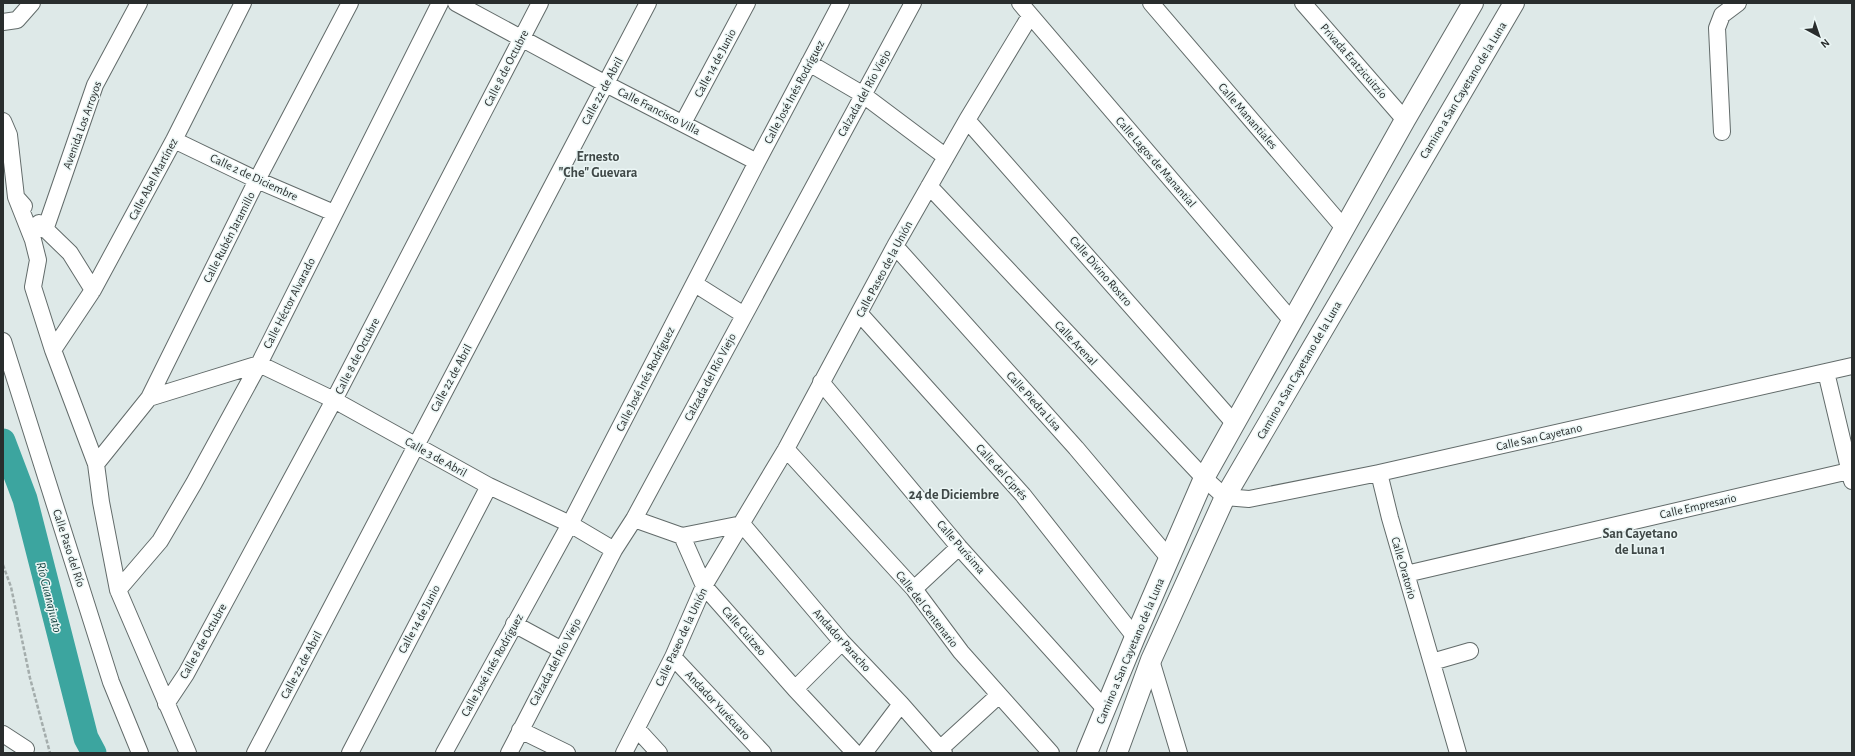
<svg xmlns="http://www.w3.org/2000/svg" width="1855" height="756" font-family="'Alegreya Sans',sans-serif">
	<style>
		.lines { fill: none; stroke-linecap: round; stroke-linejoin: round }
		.river { stroke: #3ca59f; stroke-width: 25 }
		.minor-casing { stroke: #626b6a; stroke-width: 18 }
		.tertiary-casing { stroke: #626b6a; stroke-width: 22 }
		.path { stroke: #a4adac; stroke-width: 2.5; stroke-dasharray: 4 2; stroke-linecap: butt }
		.minor { stroke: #fff; stroke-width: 16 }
		.tertiary { stroke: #fff; stroke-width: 20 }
		.labels { text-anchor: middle; stroke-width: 3; stroke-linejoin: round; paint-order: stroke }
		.street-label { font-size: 12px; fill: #292d2d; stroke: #ebf6f5 }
		.water-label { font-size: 13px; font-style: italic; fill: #174542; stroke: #ebf6f5 }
		.quarter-label { font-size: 14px; font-weight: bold; fill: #3f4847; stroke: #ebf6f5 }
	</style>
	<rect width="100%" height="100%" fill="#dee9e8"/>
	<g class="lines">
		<path class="river" d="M3,441L25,499L86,738L94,753"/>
		<defs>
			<path id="minor" d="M456,3L606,84L757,162
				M1020,3L1292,321
				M1151,3L1344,228
				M1303,3L1405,120
				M3,22L17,20L32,3
				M809,63L862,94L946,157
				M967,120L1234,423
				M3,121L9,135L16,197L24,206
				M683,123L747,3
				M1722,132L1717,28L1722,15L1738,3
				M174,140L257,180L334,213
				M929,186L1204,478L1225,497L1249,499L1379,473L1852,366
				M16,197L33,240L38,260L33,287L53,350L96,464L101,502L118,590L188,753
				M39,223L70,253L93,290
				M45,230L95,85L139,3
				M895,246L1076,448L1169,558
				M695,284L744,315
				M860,314L1023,495L1135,637
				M3,341L111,682L140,753
				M53,350L93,290L174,140L243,3
				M1826,372L1852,481
				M821,382L959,547L1105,709
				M149,398L259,364L334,400L489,486L570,524L614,550
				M786,449L914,589L961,652L1051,753
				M96,464L149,398L257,180L350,3
				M1379,473L1390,518L1458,753
				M634,519L682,536L704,586L795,689L855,753
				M682,536L742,524L842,642L901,704L944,753
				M1406,574L1849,471
				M914,589L959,547
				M118,590L160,541L194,483L259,364L440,3
				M514,624L562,650
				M673,657L763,753
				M1151,660L1179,753
				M1432,662L1470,651
				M795,689L842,642
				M166,704L186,674L334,400L540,3
				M637,729L659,753
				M520,730L567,753
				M3,734L26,749
				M940,749L999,695
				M255,753L648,3
				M350,753L489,486
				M444,753L570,524L757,162L841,3
				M509,753L614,550L634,519L913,3
				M624,753L673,657L704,586L786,449L895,246L967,120L1030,16
				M864,753L901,704"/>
			<path id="tertiary" d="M1087,753L1135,637L1204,478L1405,120L1473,3
				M1117,753L1151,660L1225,497L1514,3"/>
		</defs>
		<use href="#minor" class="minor-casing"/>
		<use href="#tertiary" class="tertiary-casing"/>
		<path class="path" d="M3,565L11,587L30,678L50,753"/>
		<use href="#minor" class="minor"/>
		<use href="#tertiary" class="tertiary"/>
	</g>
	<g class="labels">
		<g class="street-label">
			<text transform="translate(1354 61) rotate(49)" y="4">Privada Eratzicuitzío</text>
			<text transform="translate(715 63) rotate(-62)" y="4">Calle 14 de Junio</text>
			<text transform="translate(506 68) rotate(-63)" y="4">Calle 8 de Octubre</text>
			<text transform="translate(1463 90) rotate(-59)" y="4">Camino a San Cayetano de la Luna</text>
			<text transform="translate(602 91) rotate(-62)" y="4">Calle 22 de Abril</text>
			<text transform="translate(794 92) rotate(-62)" y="4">Calle José Inés Rodríguez</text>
			<text transform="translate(864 93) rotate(-61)" y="4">Calzada del Río Viejo</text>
			<text transform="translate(659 111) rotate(27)" y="4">Calle Francisco Villa</text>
			<text transform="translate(1248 116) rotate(49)" y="4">Calle Manantiales</text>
			<text transform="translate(82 125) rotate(-70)" y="4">Avenida Los Arroyos</text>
			<text transform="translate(1156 162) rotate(49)" y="4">Calle Lagos de Manantial</text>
			<text transform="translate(254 177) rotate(25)" y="4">Calle 2 de Diciembre</text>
			<text transform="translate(153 179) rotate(-62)" y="4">Calle Abel Martínez</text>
			<text transform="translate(229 237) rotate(-63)" y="4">Calle Rubén Jaramillo</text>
			<text transform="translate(884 269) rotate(-62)" y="4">Calle Paseo de la Unión</text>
			<text transform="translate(1101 271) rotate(49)" y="4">Calle Divino Rostro</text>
			<text transform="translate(289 303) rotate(-63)" y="4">Calle Héctor Alvarado</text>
			<text transform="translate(1076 343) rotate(47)" y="4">Calle Arenal</text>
			<text transform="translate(357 356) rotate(-63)" y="4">Calle 8 de Octubre</text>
			<text transform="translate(1299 370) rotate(-60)" y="4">Camino a San Cayetano de la Luna</text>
			<text transform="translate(710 377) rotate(-62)" y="4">Calzada del Río Viejo</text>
			<text transform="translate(451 378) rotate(-62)" y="4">Calle 22 de Abril</text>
			<text transform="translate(645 379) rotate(-63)" y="4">Calle José Inés Rodríguez</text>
			<text transform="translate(1034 401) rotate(48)" y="4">Calle Piedra Lisa</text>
			<text transform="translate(1539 437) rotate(-13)" y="4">Calle San Cayetano</text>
			<text transform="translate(436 457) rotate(29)" y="4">Calle 3 de Abril</text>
			<text transform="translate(1002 472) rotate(48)" y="4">Calle del Ciprés</text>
			<text transform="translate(1698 506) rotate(-13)" y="4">Calle Empresario</text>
			<text transform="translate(961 547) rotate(49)" y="4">Calle Purísima</text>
			<text transform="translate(69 548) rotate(72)" y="4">Calle Paso del Río</text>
			<text transform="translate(1404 568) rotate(74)" y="4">Calle Oratorio</text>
			<text transform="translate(927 609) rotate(52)" y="4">Calle del Centenario</text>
			<text transform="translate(419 619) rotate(-62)" y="4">Calle 14 de Junio</text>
			<text transform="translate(744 631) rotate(49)" y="4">Calle Cuitzeo</text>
			<text transform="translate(681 637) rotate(-65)" y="4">Calle Paseo de la Unión</text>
			<text transform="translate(842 640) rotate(48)" y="4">Andador Paracho</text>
			<text transform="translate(203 641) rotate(-61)" y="4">Calle 8 de Octubre</text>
			<text transform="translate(1130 651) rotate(-67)" y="4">Camino a San Cayetano de la Luna</text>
			<text transform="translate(555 662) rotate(-62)" y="4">Calzada del Río Viejo</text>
			<text transform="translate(301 665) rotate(-62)" y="4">Calle 22 de Abril</text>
			<text transform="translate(492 665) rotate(-61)" y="4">Calle José Inés Rodríguez</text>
			<text transform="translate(718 705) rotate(47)" y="4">Andador Yurécuaro</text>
		</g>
		<g class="water-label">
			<text transform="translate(50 597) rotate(76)" y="5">Río Guanajuato</text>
		</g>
		<g class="quarter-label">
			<text x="598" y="161">Ernesto<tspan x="598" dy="16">"Che" Guevara</tspan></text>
			<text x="954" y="499">24 de Diciembre</text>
			<text x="1640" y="538">San Cayetano<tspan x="1640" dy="16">de Luna 1</tspan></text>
		</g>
	</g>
	<rect width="1855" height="756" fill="none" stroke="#292d2d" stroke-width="8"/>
	<g transform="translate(1819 36) rotate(140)" stroke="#ebf6f5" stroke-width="3" paint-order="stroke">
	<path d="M0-3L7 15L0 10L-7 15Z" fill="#292d2d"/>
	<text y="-6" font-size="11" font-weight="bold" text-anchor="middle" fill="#292d2d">N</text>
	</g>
</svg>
